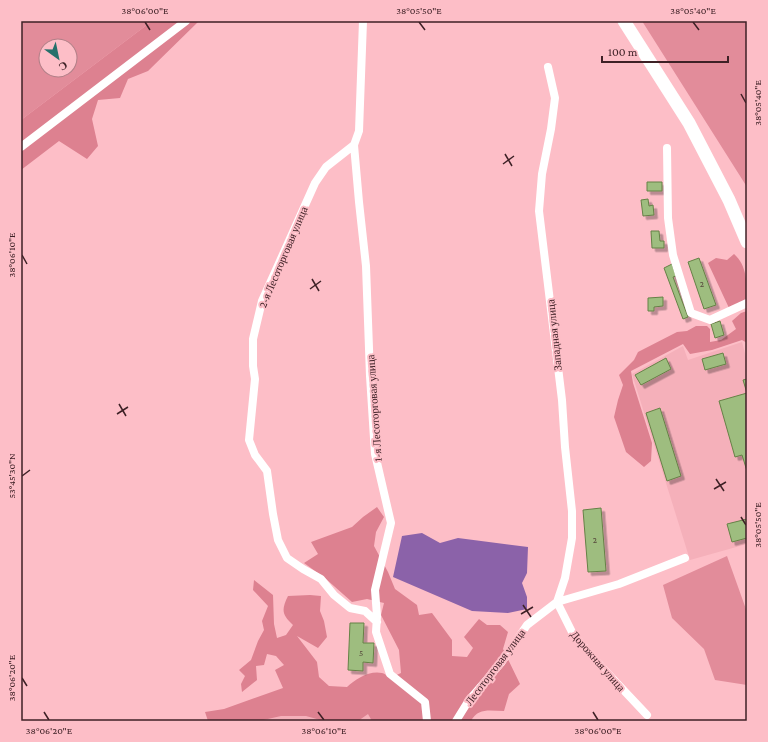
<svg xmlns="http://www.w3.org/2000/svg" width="768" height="742" font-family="'Crimson Pro',serif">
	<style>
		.built { fill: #f5b0ba }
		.green { fill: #e28c9a; fill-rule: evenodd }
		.forest { fill: #dd8190 }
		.water { fill: #8b62a9 }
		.building { fill: #9ebd7f; stroke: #658146; filter: url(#shadow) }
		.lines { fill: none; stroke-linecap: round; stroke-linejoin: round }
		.minor { stroke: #fff; stroke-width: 8 }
		.primary { stroke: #fff; stroke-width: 13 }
		.ticks { fill: none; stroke: #3e2126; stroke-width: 1.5 }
		.labels { text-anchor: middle; stroke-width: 4; stroke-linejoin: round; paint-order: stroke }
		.number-label { font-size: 9px; fill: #56483c }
		.street-label { font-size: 11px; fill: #3e2126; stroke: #fdbec7 }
		.neatline { fill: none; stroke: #3e2126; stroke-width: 1.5 }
		.ticks-label { font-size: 10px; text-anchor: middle; fill: #3e2126 }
	</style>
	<defs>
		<filter id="shadow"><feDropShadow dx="3.5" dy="3.5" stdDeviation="0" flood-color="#0004"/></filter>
	</defs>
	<rect width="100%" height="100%" fill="#fdbec7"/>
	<path class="built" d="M742,342L747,361V544L690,560L632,374L683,346L688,360Z
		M267,714H375V721H196Z"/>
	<path class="green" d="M21,21H152L21,120ZM46,46H70V70H46Z
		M642,21H747V187Z
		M727,556L747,612V685L715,680L704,649L672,618L663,585Z"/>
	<path class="forest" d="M152,21H199L148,71L128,79L120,98L98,100L92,119L98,146L87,159L59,141L21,170V120Z
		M734,254C747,265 747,284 747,300L729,308L708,263L716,258L727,260Z
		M747,311V343L742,340L712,350L690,354L683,344L631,371L633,383L652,443L651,461L644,467L626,452L614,417L618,400L623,385L619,375L634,360L638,352L677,332L687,331L696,326H707L710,329V342L721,340L736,329L732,321L741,313Z
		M377,507L384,517L376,532L374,546L388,572L395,589L417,605L419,615L432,613L452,640V656L467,657L473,648L464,637L479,619L487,625H500L508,632L503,649L520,684L509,694L504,711C491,711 478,707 471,721H372L368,714L358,721H324L306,716H281L259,721H208L205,712L224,709L283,688L275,670L284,665L276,656L267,654L264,665L256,666L257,680L242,692L241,684L245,676L239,670L251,660L258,641L264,630L262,621L268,606L253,590L254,580L273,595L274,624L277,638L286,635L293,625C282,615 281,610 288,596L310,595L321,596L320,611L324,621L327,637L318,648L297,636L317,662L319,677L329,686L347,687C355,679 370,670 382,673C384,673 387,676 390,678L401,673L399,650L381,615L384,603L367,599L352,602L326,579L304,563L318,554L311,542L352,527L363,517Z"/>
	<path class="water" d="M422,533L440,543L458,538L528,547L527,573L522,583L527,597V609L508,613L472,611L393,577L402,536Z"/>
	<path class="building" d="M647,182H662V191H647Z
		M648,199L649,206L653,205L654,215L643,216L641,200Z
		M651,231H659L660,241H664V248H652Z
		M699,258L716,305L704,309L688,262Z
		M672,264L676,276L673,277L688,317L683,319L664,268Z
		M663,297V306L654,307V311H648V298Z
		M720,321L724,335L715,338L711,324Z
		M723,353L726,364L705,370L702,359Z
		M666,358L671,369L641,385L635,375Z
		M747,379V471L742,455L735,457L719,401L747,393L743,380Z
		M660,408L681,476L667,481L646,413Z
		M601,508L606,571L588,572L583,510Z
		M747,519V538L732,542L727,524Z
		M350,623H364L363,643H374L373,663L363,662V671L348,670Z"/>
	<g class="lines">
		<path class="minor" d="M363,21L359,131L354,145L326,167L315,183L262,301L253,339V366L255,379L249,440L255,455L267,471L273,514L278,540L287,558L303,569L321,579L334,595L350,608L365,611L377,622
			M548,67L555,98L551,129L542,174L539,211L562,400L565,447L572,511V538L565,578L557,602
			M354,145L359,202L366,266L370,376L375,454L391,523L375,590L377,616L376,632L390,674L425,702L427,721
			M21,147L186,21
			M667,148L668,218L673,255L691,313L710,320L747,303
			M557,602L573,634L597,662L647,715
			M456,721L469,700L501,663L527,625L557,602L619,584L685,558"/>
		<path class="primary" d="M624,21L689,123L729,200L747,242"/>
	</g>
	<path class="ticks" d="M145,22L150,30M419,22L425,30M693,22L699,30M741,94L746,103M505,154L512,166M503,164L514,156M22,255L27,264M312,279L319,291M310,289L321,281M119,404L126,416M117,414L128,407M22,476L30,470M716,479L724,491M714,489L726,482M741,517L746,525M523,605L531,617M521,614L533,607M22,678L27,686M44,712L49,720M318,712L324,720M593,712L598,720"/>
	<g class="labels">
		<g class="number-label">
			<text x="702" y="287">2</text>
			<text x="595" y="543">2</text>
			<text x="361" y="656">5</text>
		</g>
		<g class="street-label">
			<text transform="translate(283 257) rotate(-67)" y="4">2-я Лесоторговая улица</text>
			<text transform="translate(554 335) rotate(-96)" y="4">Западная улица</text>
			<text transform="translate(374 408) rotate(-94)" y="4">1-я Лесоторговая улица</text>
			<text transform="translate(598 661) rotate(49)" y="4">Дорожная улица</text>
			<text transform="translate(495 667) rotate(-53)" y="4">Лесоторговая улица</text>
		</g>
	</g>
	<rect width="768" height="742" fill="none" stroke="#fdbec7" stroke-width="44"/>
	<g transform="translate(58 58) rotate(147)"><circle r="19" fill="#fdbec7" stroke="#b17f87"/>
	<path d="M0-3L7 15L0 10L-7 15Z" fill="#26706b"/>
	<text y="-6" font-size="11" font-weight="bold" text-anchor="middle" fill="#3e2126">С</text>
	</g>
	<path d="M602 56v6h126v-6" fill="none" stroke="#3e2126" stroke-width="2"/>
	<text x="608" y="56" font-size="12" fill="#3e2126" stroke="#fdbec7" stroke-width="3" paint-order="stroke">100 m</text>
	<rect x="22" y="22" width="724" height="698" class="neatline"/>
	<g class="ticks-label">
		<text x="145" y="14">38°06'00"E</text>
		<text x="419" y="14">38°05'50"E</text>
		<text x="693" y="14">38°05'40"E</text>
		<text transform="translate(757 103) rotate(-90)" y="4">38°05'40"E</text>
		<text transform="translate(11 255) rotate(-90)" y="4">38°06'10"E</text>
		<text transform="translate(11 476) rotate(-90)" y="4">53°45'30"N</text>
		<text transform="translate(757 525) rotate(-90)" y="4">38°05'50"E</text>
		<text transform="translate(11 678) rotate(-90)" y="4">38°06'20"E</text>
		<text x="49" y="734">38°06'20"E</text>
		<text x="324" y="734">38°06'10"E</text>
		<text x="598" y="734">38°06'00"E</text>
	</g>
</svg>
